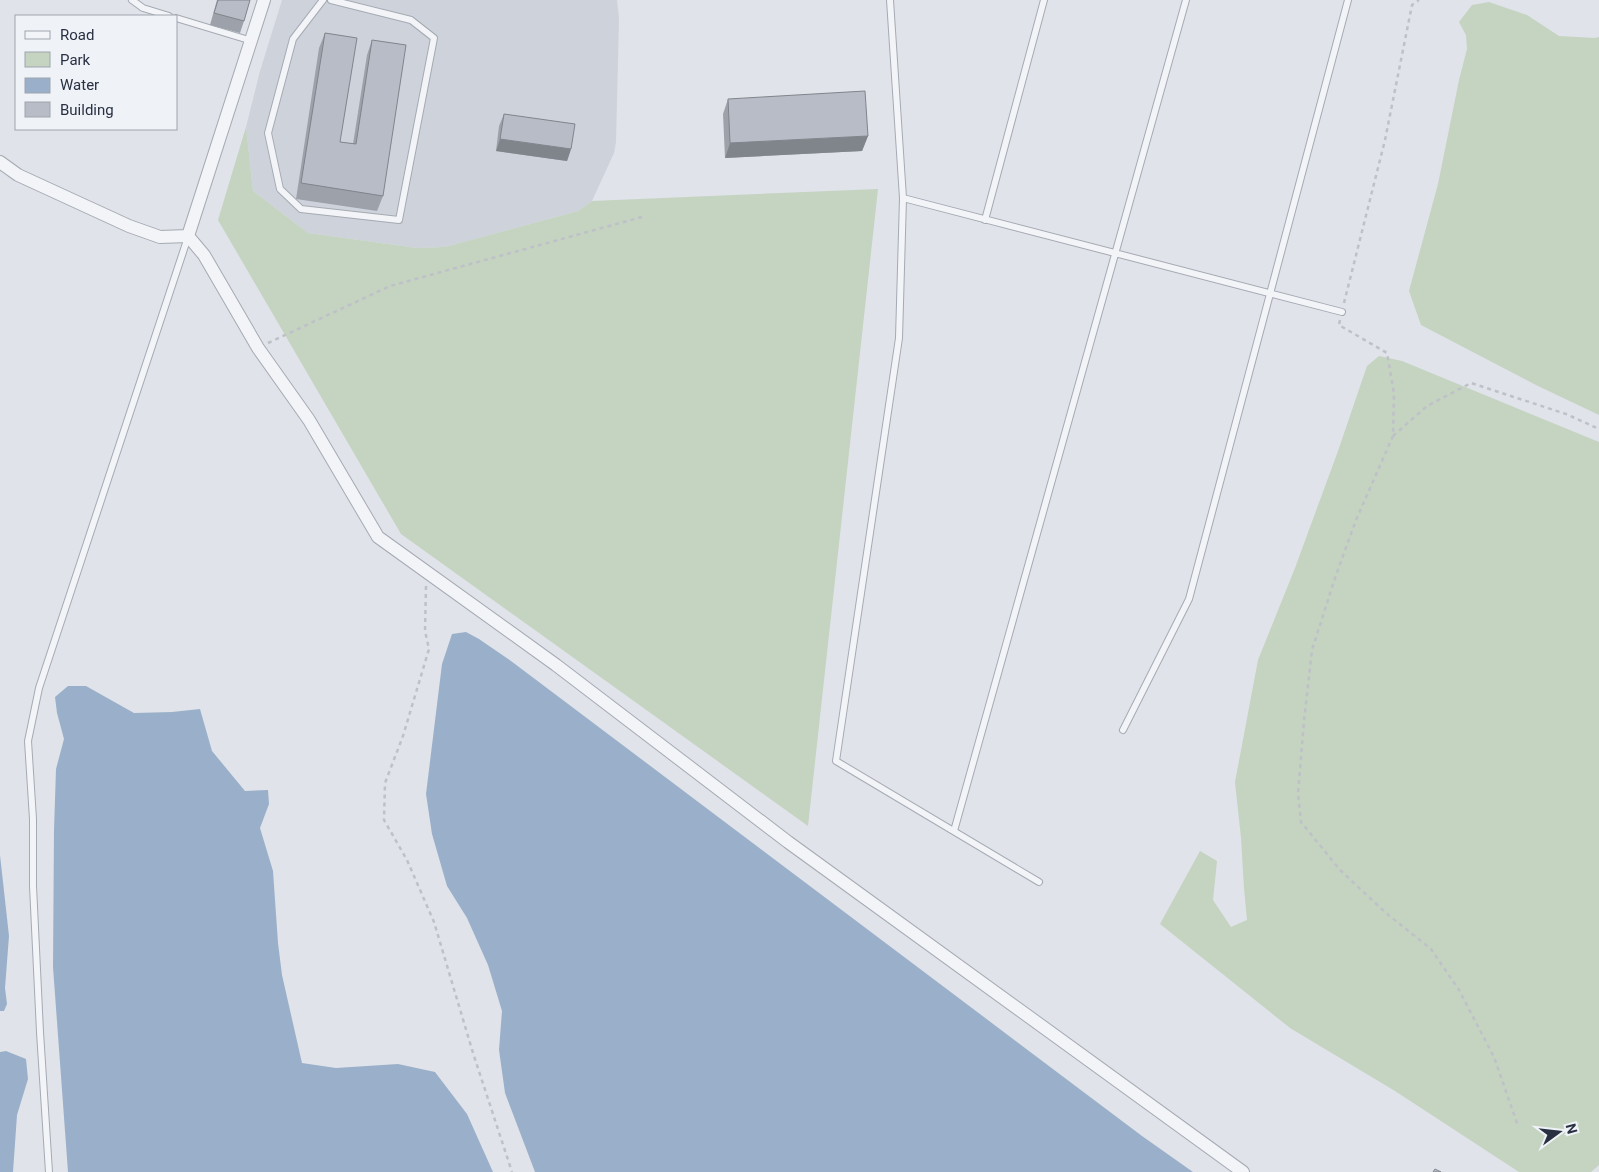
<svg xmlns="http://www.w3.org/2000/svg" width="1599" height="1172" font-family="Roboto,sans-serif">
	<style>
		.built { fill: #ced2db }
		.green { fill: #c5d3c1 }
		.water { fill: #9ab0ca }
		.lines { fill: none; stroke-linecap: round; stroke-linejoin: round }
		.service-casing { stroke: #a5aab3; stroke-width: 8 }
		.minor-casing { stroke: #a5aab3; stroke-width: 14 }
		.path { stroke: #bec1c8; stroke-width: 2.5; stroke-dasharray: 4 4; stroke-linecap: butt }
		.service { stroke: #f3f4f7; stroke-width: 6 }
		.minor { stroke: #f3f4f7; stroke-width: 12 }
		.wall { fill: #9da2aa }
		.shaded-wall { fill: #80848b }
		.building { fill: #b7bcc6; stroke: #80848b }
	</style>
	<rect width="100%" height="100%" fill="#e0e3e9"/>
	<path class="built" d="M282,0H617L619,18L616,142L614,153L592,201L578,211L445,247L417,248L308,233L253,191L246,127L260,71Z"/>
	<path class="green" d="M1489,2L1527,15L1559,36L1595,38L1599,37V415L1536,385L1421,325L1409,291L1438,184L1459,80L1467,49L1466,35L1459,22L1472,5Z
		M246,127L253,191L308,233L417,248L445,247L578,211L592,201L878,189L808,826L401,534L218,220Z
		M1379,356L1402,361L1599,442V1165L1591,1172H1519L1395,1091L1290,1028L1160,924L1200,851L1217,861L1213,900L1231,927L1247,920L1244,888L1241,838L1235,782L1258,660L1295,568L1338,451L1367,366Z"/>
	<path class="water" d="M466,632L479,639L511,661L1142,1136L1193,1172H535L505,1093L499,1050L502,1011L488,965L467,918L447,886L432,834L426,794L442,664L452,634Z
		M68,686H86L134,713L172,712L200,709L212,751L245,791L268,790L269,804L260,828L273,871L278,943L282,975L302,1063L336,1068L398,1064L435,1072L467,1114L493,1172H68L53,967L54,830L56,769L64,739L57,713L55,697Z
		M0,855L9,936L5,988L7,1004L4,1011H0Z
		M6,1051L26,1059L28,1079L17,1115L13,1172H0V1052Z"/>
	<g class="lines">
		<defs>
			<path id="service" d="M132,0L143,8L169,16
				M323,0L293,39L268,133L280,189L301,209L399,220L434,38L411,20L331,0
				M890,0L903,198L899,338L836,761L1039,882
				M176,18L252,41
				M903,198L1342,312
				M985,220L1044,0
				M1123,730L1189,599L1348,0
				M954,831L1186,0
				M49,1172L40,1032L33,886V819L28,741L39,688L188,237"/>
			<path id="minor" d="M0,162L18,175L129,226L160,237L188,236
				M188,236L204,255L258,348L309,420L378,537L556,665L788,842L1243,1172
				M188,236L264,0"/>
		</defs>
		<use href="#service" class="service-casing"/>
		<use href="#minor" class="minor-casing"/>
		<path class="path" d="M1344,303L1385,140L1412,5L1419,0
			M1340,320L1339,325L1387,353L1394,394L1393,436L1356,520L1335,578L1312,650L1304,721L1298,794L1301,822L1340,870L1386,913L1431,949L1459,990L1494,1057L1518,1126
			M268,343L390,286L642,217
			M1393,436L1427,406L1471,383L1566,414L1599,429
			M426,586L425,631L429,649L403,736L385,783L384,820L407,860L434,922L473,1053L512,1172"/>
		<use href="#service" class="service"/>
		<use href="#minor" class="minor"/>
	</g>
	<path class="wall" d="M217,0H250L244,21L240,33L210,25Z
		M325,33L340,142L353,144L367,55L372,40L383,196L377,211L296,199L319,48Z
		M728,99L868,136L862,151L725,158L723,114Z
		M504,114L571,149L567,161L496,151L499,126Z"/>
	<path class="shaded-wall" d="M868,136L862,151L725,158L730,143Z
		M500,139L571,149L567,161L496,151Z"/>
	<path class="building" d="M218,0H250L244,21L214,13Z
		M325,33L357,38L340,142L356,144L372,40L406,45L383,196L301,183Z
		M865,91L868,136L730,143L728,99Z
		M504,114L575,124L571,149L500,139Z
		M1435,1169L1441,1172H1433Z"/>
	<rect x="15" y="15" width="162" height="115" fill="#eff2f7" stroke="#9fa4ae"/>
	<rect x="25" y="31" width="25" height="8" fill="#f3f4f7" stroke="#9fa4ae"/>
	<text x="60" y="40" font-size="15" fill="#283041">Road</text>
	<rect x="25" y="52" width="25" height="15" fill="#c5d3c1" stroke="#9fa4ae"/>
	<text x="60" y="65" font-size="15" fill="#283041">Park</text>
	<rect x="25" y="78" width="25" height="15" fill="#9ab0ca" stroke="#9fa4ae"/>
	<text x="60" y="90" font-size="15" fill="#283041">Water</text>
	<rect x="25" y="102" width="25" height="15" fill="#b7bcc6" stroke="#9fa4ae"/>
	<text x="60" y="115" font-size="15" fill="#283041">Building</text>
	<g transform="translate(1559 1132) rotate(75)" stroke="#eff2f7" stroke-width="4" paint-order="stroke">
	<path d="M0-4L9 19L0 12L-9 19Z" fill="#283041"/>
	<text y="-8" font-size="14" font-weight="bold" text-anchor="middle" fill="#283041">N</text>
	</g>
</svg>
